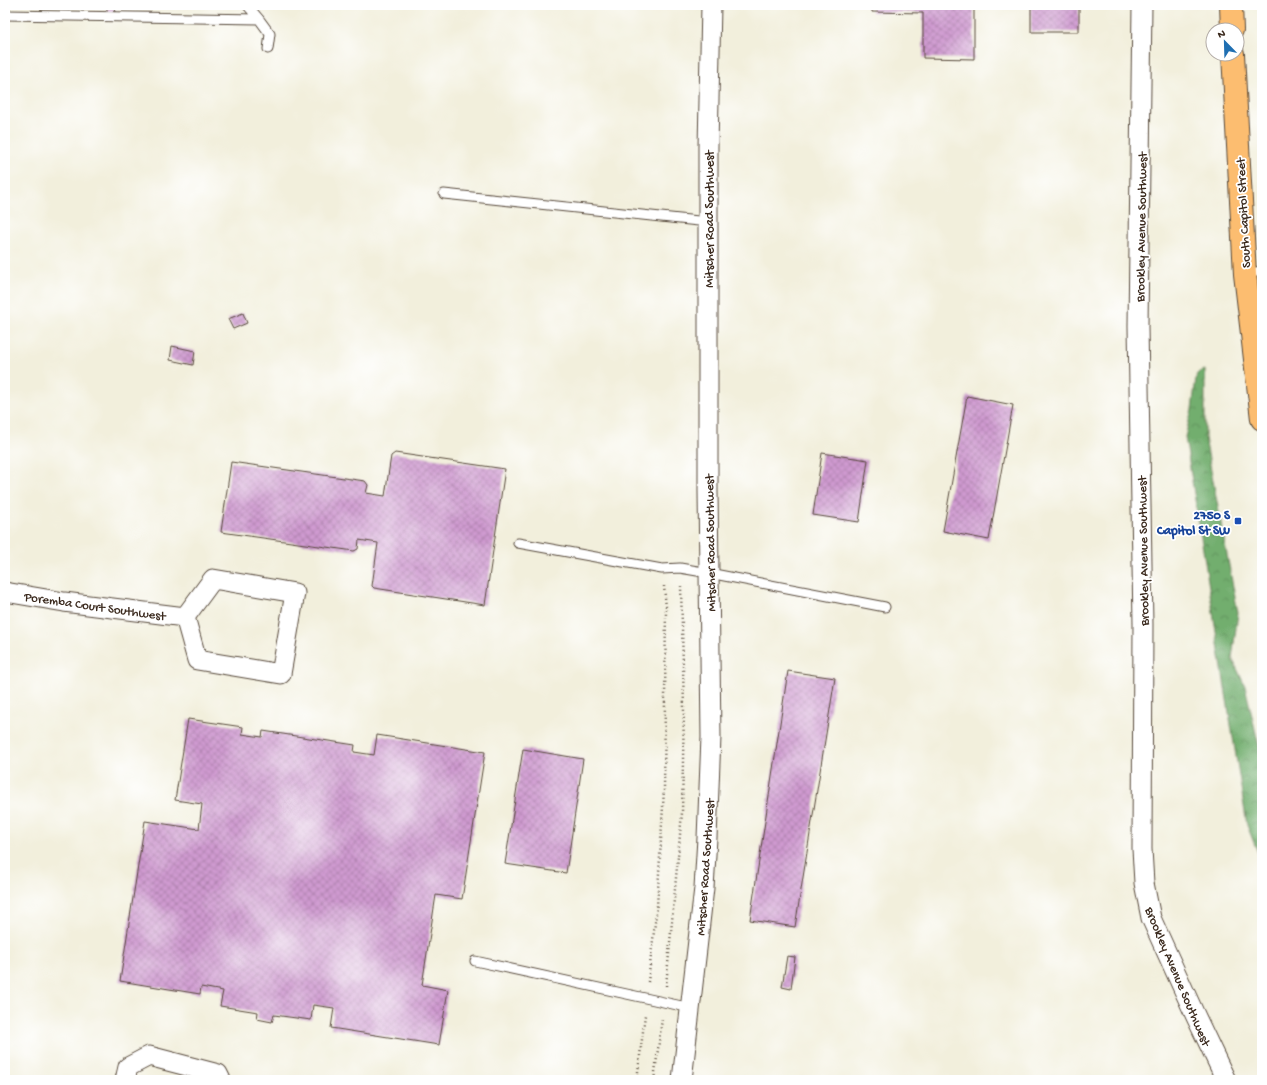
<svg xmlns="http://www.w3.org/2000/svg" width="1267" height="1085" font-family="'Gochi Hand',sans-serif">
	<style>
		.forest { fill: url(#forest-crowns); stroke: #566c46 }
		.building { fill: url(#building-cross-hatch) }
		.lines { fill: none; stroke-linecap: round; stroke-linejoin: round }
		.service-casing { stroke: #56483a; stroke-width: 11 }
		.minor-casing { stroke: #56483a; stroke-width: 21 }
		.primary-casing { stroke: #56483a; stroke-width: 24 }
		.path { stroke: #56483a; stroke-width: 2.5; stroke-dasharray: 1 3; stroke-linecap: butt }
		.service { stroke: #fff; stroke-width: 9 }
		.minor { stroke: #fff; stroke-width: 19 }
		.primary { stroke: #fcbd6f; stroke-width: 22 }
		.transit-dot { fill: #1a4fb4; stroke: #fff; stroke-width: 1.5 }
		.labels { text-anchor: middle; stroke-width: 3.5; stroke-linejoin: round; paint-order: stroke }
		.street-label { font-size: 13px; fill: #3b2a1e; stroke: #fff }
		.transit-label { font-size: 13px; font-weight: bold; fill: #164399; stroke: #fff; text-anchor: end }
	</style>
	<defs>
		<pattern id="forest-crowns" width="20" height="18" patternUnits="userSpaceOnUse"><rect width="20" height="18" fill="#72ae6e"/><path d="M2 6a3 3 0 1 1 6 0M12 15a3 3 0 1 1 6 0" fill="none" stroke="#5f8e5a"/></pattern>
		<pattern id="building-cross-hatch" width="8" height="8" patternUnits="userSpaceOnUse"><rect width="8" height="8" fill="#cf9ad0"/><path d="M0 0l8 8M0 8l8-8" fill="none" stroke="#a97ea8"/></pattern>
	</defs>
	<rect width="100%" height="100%" fill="#fff"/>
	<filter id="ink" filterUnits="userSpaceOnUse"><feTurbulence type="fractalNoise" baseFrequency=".025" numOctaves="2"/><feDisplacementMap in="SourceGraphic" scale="8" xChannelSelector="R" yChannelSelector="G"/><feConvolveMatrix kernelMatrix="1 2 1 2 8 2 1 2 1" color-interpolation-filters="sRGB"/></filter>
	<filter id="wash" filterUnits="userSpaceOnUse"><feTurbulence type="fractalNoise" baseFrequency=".012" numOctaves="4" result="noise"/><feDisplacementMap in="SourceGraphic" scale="16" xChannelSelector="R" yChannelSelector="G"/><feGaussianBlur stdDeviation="0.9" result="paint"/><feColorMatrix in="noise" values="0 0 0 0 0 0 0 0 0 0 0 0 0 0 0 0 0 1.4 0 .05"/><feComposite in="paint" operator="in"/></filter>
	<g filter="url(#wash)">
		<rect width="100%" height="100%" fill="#f2efdc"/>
		<path class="forest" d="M1205,370V438L1238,613L1232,658L1245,686L1262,759V863L1247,825L1185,437L1192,409L1196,378L1199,372Z"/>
		<g id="blocks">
			<path class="building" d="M872,5H974V59L923,58V13L872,12Z
				M1031,5H1079V32H1031Z
				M114,6L115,12H107V7Z
				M243,313L247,323L233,329L228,319Z
				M172,346L195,351L193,365L170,360Z
				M967,396L1013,405L989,540L943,531Z
				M395,453L505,469L485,605L374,588L372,586L378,543L359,540L358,549L354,551L221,532L231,462L365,481L368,485L366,493L385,496L391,456Z
				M822,453L868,460L859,522L813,515Z
				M788,671L835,678L795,927L750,920Z
				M188,719L243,727L242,734L262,737L263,731L355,745L354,752L374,755L377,735L485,752L462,899L436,895L422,985L448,990L439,1045L331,1028L334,1008L313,1005L311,1020L274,1015L272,1022L257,1019L258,1012L220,1006L223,991L201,987L200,994L120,981L145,821L199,829L202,804L175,800Z
				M523,749L583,759L566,873L505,864Z
				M787,956L795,957L791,989L782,987Z"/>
		</g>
	</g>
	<g filter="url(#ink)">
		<use href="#blocks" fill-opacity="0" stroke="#56483a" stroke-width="1"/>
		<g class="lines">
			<defs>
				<path id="service" d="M247,5L259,19
					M5,15L259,19L270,34L268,49
					M444,194L708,222
					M1245,274L1262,271
					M518,543L662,569L680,568L709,573L885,607
					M475,961L691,1008"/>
				<path id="minor" d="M1142,5L1138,326L1143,624L1142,849L1144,883L1151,918L1196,1017L1226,1080
					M213,579L295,593L281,674L197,660L185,617Z
					M5,592L64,602L185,617
					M125,1080L128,1067L149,1056L218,1074L221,1080
					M682,1080L704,888L707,838L711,737L708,491V147L711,5"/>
				<path id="primary" d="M1231,5L1232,30
					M1233,54L1245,274L1262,419"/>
			</defs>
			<use href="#service" class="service-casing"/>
			<use href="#minor" class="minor-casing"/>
			<use href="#primary" class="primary-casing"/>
			<path class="path" d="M648,982L657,906L664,790L666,607L664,586
				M666,986L682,813L684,708L681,586
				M637,1080L645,1015
				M654,1080L662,1019"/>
			<use href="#service" class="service"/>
			<use href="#minor" class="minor"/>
			<use href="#primary" class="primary"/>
		</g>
	</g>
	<rect class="transit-dot" x="1234" y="517" width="8" height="8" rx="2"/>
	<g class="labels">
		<g class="street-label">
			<text transform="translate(1242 213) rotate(-93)" y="5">South Capitol Street</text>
			<text transform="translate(708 219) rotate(-90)" y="5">Mitscher Road Southwest</text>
			<text transform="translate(1140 227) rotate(-89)" y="5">Brookley Avenue Southwest</text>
			<text transform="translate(709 543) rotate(-91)" y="5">Mitscher Road Southwest</text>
			<text transform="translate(1142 551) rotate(-91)" y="5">Brookley Avenue Southwest</text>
			<text transform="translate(95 605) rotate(8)" y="5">Poremba Court Southwest</text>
			<text transform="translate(704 867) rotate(-86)" y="5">Mitscher Road Southwest</text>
			<text transform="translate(1179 976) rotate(67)" y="5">Brookley Avenue Southwest</text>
		</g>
		<g class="transit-label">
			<text x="1230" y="519">2750 S<tspan x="1230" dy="15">Capitol St SW</tspan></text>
		</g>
	</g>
	<rect width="1267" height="1085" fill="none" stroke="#fff" stroke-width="20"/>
	<g transform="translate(1225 42) rotate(337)"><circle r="19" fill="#ffffff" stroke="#b1aaa5"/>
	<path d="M0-3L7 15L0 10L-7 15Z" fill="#1f6fb2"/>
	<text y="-6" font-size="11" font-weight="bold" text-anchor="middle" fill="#3b2a1e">N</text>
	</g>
</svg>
